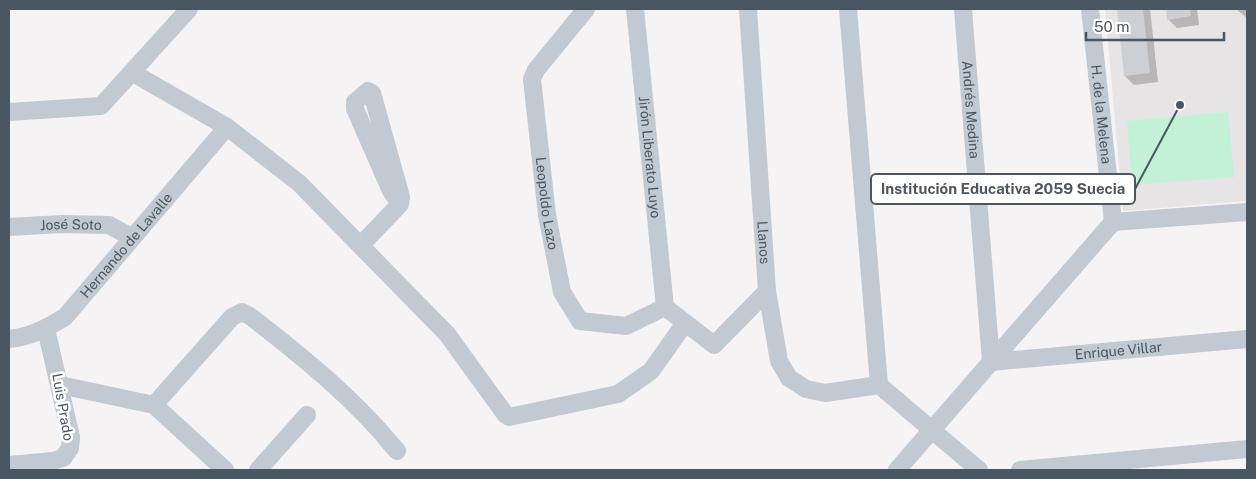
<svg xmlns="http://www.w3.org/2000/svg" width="1256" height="479" font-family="'Public Sans',sans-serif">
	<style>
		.education { fill: #e6e4e5 }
		.grass { fill: #c3f1d5 }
		.shadow { fill: #0003 }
		.building { fill: #cdcfd5 }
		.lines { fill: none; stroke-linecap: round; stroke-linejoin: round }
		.street { stroke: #c1cad2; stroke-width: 18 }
		.labels { text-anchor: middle; stroke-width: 5; stroke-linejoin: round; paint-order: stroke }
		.street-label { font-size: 14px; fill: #4a5661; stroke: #fff }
		.leader { fill: none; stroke: #4a5661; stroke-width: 2 }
		.callout-dot { fill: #4a5661; stroke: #fff; stroke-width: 2 }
		.callout { fill: #fff; stroke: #4a5661; stroke-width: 2 }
		.callout-label { font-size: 15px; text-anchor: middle; font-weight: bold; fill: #4a5661 }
	</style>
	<rect width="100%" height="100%" fill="#f5f3f3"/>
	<path class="education" d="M1105,9H1247V201L1123,211Z"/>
	<path class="grass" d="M1228,112L1234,177L1132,185L1127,121Z"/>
	<path class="shadow" d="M1118,9H1150L1158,82L1134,85L1125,76Z
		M1167,9H1197L1199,25L1177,28L1168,19Z
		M1236,9H1247V18Z"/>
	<path class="building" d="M1117,9H1143L1150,73L1124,76Z
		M1166,9H1190L1191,16L1167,20Z"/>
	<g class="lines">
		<g class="street">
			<path id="s1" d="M586,9L536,70L532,79L547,215L562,292L580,321L626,326L665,307"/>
			<path id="s2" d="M635,9L665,307"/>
			<path id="s3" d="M748,9L767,291L779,361L789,378L806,389L825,393L879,385"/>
			<path d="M848,9L879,385"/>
			<path id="s4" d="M963,9L991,362L1247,339"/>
			<path id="s5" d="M1090,9L1113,222"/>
			<path d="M133,73L227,127L299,183L447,334L505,414L509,417L618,394L651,371L685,323"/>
			<path d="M9,112L101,106L189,9"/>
			<path d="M1113,222L1247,212"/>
			<path id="s6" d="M9,227L62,224L109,225L131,237"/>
			<path d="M361,245L400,204L401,197L372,93L368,91L355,102V109L391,191L400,204"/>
			<path d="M665,307L714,345L767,291"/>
			<path id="s7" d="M9,339C30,337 47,328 65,317L227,127"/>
			<path d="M60,385L154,405"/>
			<path d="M879,385L979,470"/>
			<path d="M154,405L232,317L242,312L250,316C303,357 355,399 397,451"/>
			<path d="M154,405L225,470"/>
			<path d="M9,465L53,461L63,458L70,448L71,437L46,329"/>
			<path d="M258,470L307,415"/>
			<path d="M897,470L1113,222"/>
			<path d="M1020,470L1247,449"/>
		</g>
	</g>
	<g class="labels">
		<g class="street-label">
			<text dy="5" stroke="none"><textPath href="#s4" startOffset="101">Andrés Medina</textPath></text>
			<text dy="5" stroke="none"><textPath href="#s5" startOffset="106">H. de la Melena</textPath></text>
			<text dy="5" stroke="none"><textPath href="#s2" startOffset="149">Jirón Liberato Luyo</textPath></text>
			<text dy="5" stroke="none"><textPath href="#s1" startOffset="214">Leopoldo Lazo</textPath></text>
			<text dy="5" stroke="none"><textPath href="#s6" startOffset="62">José Soto</textPath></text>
			<text dy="5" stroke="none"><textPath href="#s3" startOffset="234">Llanos</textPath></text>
			<text dy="5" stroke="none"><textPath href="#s7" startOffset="155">Hernando de Lavalle</textPath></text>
			<text dy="5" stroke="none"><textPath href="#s4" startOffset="482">Enrique Villar</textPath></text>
			<text transform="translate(63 407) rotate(80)" y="5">Luis Prado</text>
		</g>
	</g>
	<path class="leader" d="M1180 105L1135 189"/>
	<circle class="callout-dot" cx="1180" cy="105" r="5"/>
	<rect class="callout" x="871" y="174" width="264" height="30" rx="5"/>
	<g class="callout-label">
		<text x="1003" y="194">Institución Educativa 2059 Suecia</text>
	</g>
	<rect width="1256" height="479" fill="none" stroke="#4a5661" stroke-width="20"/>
	<path d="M1086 32v8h138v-8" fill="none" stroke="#4a5661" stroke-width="2.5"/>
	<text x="1094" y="32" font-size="15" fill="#4a5661" stroke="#ffffff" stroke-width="4" paint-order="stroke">50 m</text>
</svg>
